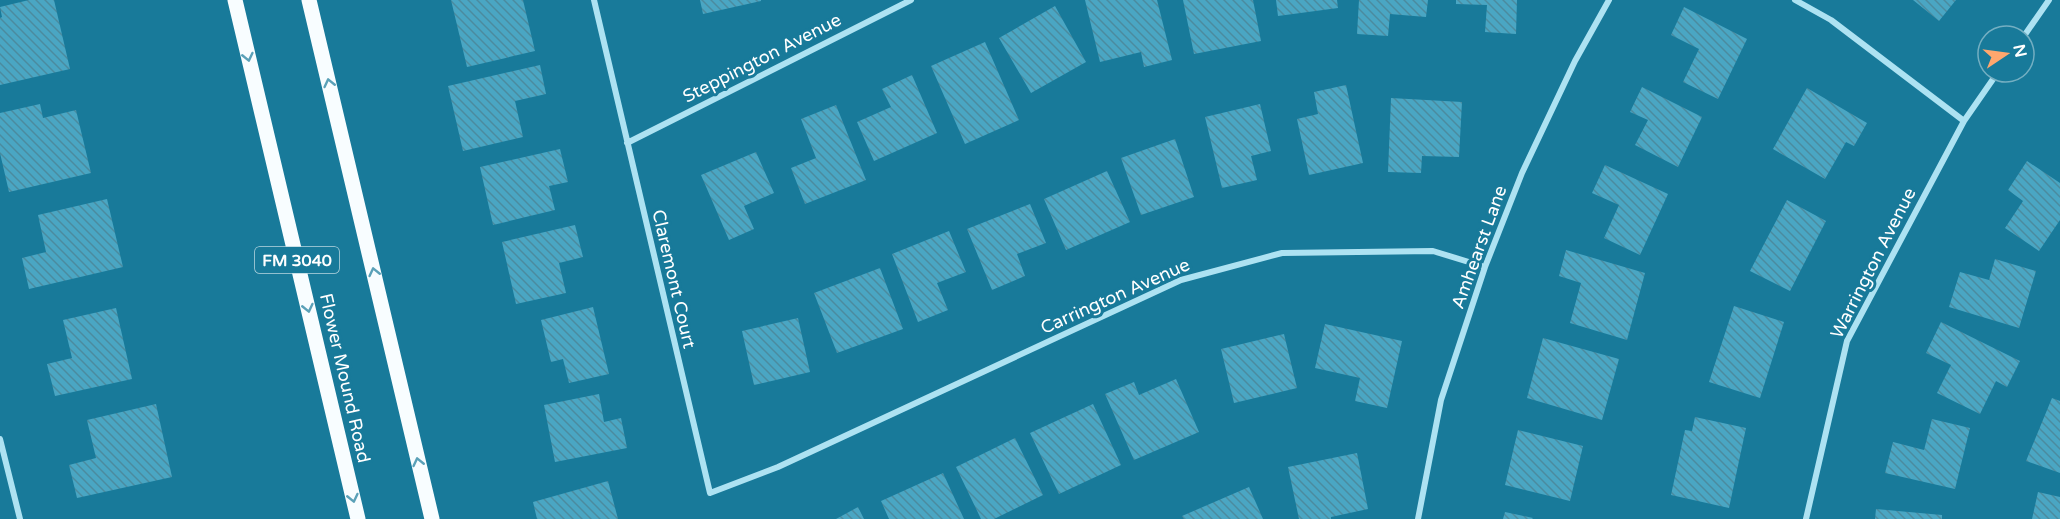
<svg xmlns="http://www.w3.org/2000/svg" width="2060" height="519" font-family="'Varela Round',sans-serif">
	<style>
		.building { fill: url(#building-back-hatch) }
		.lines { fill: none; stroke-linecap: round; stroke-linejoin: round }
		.minor { stroke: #ade2f2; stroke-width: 6 }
		.primary { stroke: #f8fdff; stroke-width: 15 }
		.oneway { stroke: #5ba1b8 }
		.labels { text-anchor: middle; stroke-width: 6; stroke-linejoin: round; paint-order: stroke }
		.shield { fill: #187a9a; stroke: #bad7e1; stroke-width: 1.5 }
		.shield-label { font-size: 16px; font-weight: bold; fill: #fff }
		.street-label { font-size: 18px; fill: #fff; stroke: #187a9a }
	</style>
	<defs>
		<pattern id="building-back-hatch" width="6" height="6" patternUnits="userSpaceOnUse" patternTransform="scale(1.5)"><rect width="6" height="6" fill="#4aa6c3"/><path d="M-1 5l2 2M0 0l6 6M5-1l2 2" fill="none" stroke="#4b8b9f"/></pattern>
	</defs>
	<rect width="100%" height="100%" fill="#187a9a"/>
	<path class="building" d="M29,0H54L70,69L0,85V18L2,17L0,7Z
		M451,0H523L535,51L467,67Z
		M700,0H761V1L703,14Z
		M1085,0H1157L1172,60L1144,67L1141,52L1100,62Z
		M1183,0H1253L1261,41L1194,54Z
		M1276,0H1337L1338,8L1278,16Z
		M1359,0H1428L1426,17L1390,14L1388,36L1357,34Z
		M1456,0H1517L1516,34L1485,32L1487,5L1456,4Z
		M1913,0H1956L1939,21Z
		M1055,6L1086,62L1031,93L999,38Z
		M1684,7L1747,39L1718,99L1683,82L1699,49L1671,35Z
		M985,42L1019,120L965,144L931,66Z
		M540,65L546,94L515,101L523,137L463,151L448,86Z
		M912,75L937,133L874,161L857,122L891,107L882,89Z
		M1346,85L1363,163L1309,175L1297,119L1318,114L1314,92Z
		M1642,87L1702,117L1678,167L1635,145L1648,120L1630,112Z
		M1807,88L1867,123L1854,146L1846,142L1825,179L1773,149Z
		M1391,98L1462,102L1459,157L1422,156L1421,173L1388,172Z
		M40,104L43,118L76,110L91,173L9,192L0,153V113Z
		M1260,104L1271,151L1251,156L1257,180L1222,188L1205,117Z
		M836,105L866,180L805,204L791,168L816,158L801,119Z
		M1175,139L1194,197L1141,215L1121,158Z
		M560,149L568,182L549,186L555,210L493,225L480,167Z
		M756,152L774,193L744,206L754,229L729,240L701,175Z
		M2027,161L2060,183V220L2039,251L2005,228L2023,201L2008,190Z
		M1605,165L1668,194L1640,255L1604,238L1619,205L1592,193Z
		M1107,171L1130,222L1066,250L1044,199Z
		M107,199L123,267L29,289L22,258L46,252L38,215Z
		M1787,200L1826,221L1790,291L1750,271Z
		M1030,204L1046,243L1017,254L1025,276L992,290L967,229Z
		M575,225L583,257L559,263L566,293L516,304L502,242Z
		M949,231L966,272L937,283L948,310L918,322L892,254Z
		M1566,250L1645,273L1627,340L1570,323L1581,283L1559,276Z
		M1995,259L2036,271L2019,328L1949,307L1960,272L1989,280Z
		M880,268L903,329L837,353L814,293Z
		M1734,306L1784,322L1760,398L1709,382Z
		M593,307L609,374L569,383L563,359L551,362L541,320Z
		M116,308L132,379L55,396L47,364L72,358L63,320Z
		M798,318L810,372L754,385L742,331Z
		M1941,322L2020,361L2007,387L1996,381L1980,414L1937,393L1951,365L1926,353Z
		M1325,324L1402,341L1387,408L1355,401L1360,378L1315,368Z
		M1284,334L1297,388L1234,403L1221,349Z
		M1543,338L1619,359L1602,420L1527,398Z
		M1176,379L1199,432L1134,460L1105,394L1134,382L1139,395Z
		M599,394L604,422L621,418L627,448L555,462L544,405Z
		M2052,398L2060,401V473L2026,461Z
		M156,404L172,477L77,498L69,465L96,458L87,420Z
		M1093,404L1121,465L1059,494L1030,433Z
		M1695,417L1746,428L1729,508L1671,495L1685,430L1692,431Z
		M1932,419L1970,428L1955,489L1885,473L1893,442L1924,450Z
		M1518,430L1583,446L1570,501L1505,485Z
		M1015,438L1043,495L994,519H981L956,467Z
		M1357,453L1368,509L1331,517V519H1299L1288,467Z
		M943,473L964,519H889L881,501Z
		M608,481L618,519H537L533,502Z
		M1249,487L1263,519H1184L1182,516Z
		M2038,492L2060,497V519H2032Z
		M858,507L864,519H836Z
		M1876,509L1942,515V519H1875Z
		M1505,512L1533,518L1532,519H1503Z"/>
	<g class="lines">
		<path class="minor" d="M594,0L710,493L778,467L1181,280L1282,253L1433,251L1485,267
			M1795,0L1831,20L1964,121
			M2024,36L2049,0
			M627,143L911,0
			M0,439L20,519
			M1418,519L1441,400L1485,267L1522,173L1575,61L1609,0
			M1806,519L1847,341L1964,121L1998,72"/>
		<path class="primary" d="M235,0L358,519
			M309,0L432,519"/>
	</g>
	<defs><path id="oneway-chevron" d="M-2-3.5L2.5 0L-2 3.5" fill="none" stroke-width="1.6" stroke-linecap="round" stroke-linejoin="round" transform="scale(1.5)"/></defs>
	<g class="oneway">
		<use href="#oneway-chevron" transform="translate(248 57) rotate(77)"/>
		<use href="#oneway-chevron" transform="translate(329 83) rotate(-103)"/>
		<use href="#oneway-chevron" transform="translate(374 272) rotate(-103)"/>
		<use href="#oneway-chevron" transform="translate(308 308) rotate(77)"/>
		<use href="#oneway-chevron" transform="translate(418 462) rotate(-103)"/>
		<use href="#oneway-chevron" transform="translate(353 498) rotate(77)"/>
	</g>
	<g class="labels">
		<rect class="shield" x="255" y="247" width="84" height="26" rx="4.5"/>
		<g class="shield-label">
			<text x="297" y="266">FM 3040</text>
		</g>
		<g class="street-label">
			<text transform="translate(762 58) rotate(-27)" y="6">Steppington Avenue</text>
			<text transform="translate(1479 247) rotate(-70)" y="6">Amhearst Lane</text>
			<text transform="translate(1873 263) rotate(-63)" y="6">Warrington Avenue</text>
			<text transform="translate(674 279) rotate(77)" y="6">Claremont Court</text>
			<text transform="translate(1115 296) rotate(-24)" y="6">Carrington Avenue</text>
			<text transform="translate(345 378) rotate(77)" y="6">Flower Mound Road</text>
		</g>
	</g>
	<g transform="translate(2006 54) rotate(77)"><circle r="28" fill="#187a9a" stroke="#74afc2" stroke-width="1.5"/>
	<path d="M0-4.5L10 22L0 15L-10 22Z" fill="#ffa76e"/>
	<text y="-9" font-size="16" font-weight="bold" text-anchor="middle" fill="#ffffff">N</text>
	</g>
</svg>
